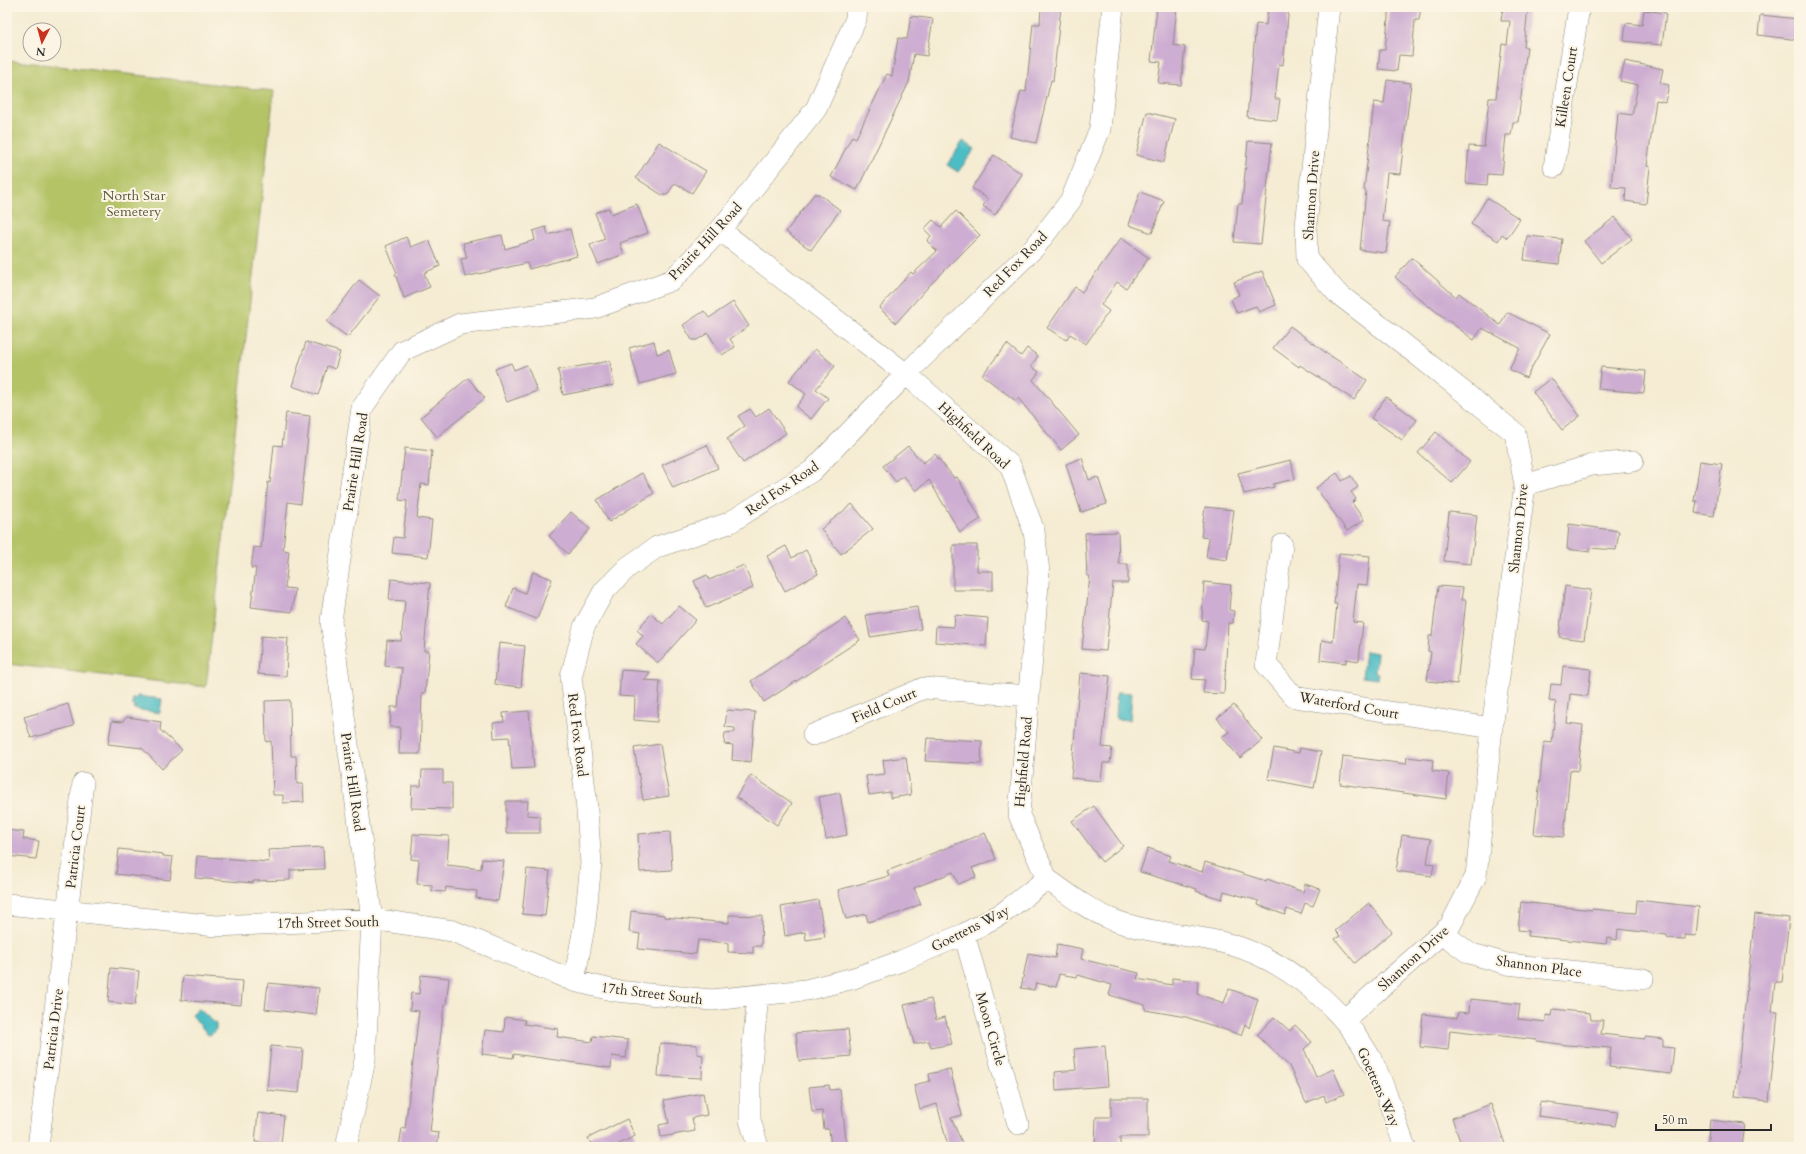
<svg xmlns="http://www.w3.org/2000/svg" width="1806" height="1154" font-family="Cardo,serif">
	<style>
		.green { fill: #b4c366; stroke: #707748 }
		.water { fill: #4ebdc5; stroke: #3c7478 }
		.building { fill: #cdadd2 }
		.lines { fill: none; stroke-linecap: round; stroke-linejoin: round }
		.minor-casing { stroke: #908c7f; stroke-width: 22 }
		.minor { stroke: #fff; stroke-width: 21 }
		.labels { text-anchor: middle; stroke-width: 4; stroke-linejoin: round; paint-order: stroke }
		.street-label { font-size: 14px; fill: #2b2b2b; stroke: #fcf5e5 }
		.park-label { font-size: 14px; fill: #54593d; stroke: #fcf5e5 }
	</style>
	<rect width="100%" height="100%" fill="#fcf5e5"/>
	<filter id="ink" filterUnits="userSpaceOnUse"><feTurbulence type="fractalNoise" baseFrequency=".025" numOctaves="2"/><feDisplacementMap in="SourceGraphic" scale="8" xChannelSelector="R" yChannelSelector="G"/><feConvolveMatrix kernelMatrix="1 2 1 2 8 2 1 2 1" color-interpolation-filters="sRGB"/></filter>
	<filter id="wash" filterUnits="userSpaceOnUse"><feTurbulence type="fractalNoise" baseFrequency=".012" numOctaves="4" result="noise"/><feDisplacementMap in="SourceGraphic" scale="16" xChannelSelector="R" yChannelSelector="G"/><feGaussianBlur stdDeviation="0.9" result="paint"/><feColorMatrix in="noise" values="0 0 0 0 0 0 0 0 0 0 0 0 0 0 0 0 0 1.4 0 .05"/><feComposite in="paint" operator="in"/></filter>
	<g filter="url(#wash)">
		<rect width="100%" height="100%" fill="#f5ecd3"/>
		<path class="green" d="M7,60L274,91L206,687L7,664Z"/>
		<path class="water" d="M963,141L975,149L958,172L947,165Z
			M1365,651L1377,653L1375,672L1378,673L1377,679L1362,677Z
			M1117,692L1132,693L1130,720L1116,719L1117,700H1115Z
			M137,696L162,699L160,713L134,709L135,706L132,705L133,698L137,699Z
			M199,1009L216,1024V1029L212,1034L208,1035L192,1015L196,1010Z"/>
		<g id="blocks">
			<path class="building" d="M1041,7H1061L1053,81L1051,80L1036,143L1010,137L1021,91L1026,92L1033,24H1040Z
				M1157,7H1177L1173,45L1185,47L1181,85L1158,83L1161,62L1151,61Z
				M1268,7H1289L1283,65L1279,64L1275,99H1280L1277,120L1247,117L1256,24L1266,25Z
				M1389,7H1421L1419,20H1415L1412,56L1399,55L1397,71L1378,69L1380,50H1385Z
				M1503,7H1528L1524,47H1527L1518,122H1513L1511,135H1506L1502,175L1488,174L1487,185L1466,183L1469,146L1484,147L1489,98H1496L1502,44L1507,45L1510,21H1501Z
				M1644,10L1666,13L1662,45L1624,41L1626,23L1642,25Z
				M1760,15L1799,19V40L1758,35Z
				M911,16L933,19L927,56L914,54L909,82L857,190L831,177L852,136L856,138L887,74L892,76L898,38L907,39Z
				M1625,61L1663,69L1660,83L1669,85L1665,102L1656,100L1647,166L1650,167L1646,204L1625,201L1626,188L1611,187L1618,113L1632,115L1638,85L1620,81Z
				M1387,80L1411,83L1400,174L1387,173L1382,221L1390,222L1386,253L1360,250L1366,191L1364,190L1374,102L1384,103Z
				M1147,112L1175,119L1164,162L1136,155Z
				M1248,141L1272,143L1261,244L1234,242L1238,204H1242Z
				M659,142L706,171L692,193L675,183L667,195H662L636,178Z
				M994,155L1022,174L995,215L983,206L988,199L972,188Z
				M1140,192L1164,201L1152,233L1129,225Z
				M814,194H819L840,210L811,250L786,232Z
				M1487,198L1520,219L1507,238L1502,234L1498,241L1471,224Z
				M637,204L648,233L620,243L624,254L598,264L590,245L605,239L595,213L609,208L611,214Z
				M956,211L980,235L928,287L896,323L879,308L911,272L913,274L937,251L927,241L931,236L924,229L933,220L941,227Z
				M1615,217L1632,239L1601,263L1584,241Z
				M546,227L548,235L570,229L577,256L529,269L527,263L465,277L461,259L467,258L463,243L502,235L505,249L535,240L533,231Z
				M1527,236L1562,239L1559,264L1524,260Z
				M406,237L411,247L429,240L440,266L424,273L430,287L404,298L395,274L397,273L386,246Z
				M1121,238L1149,258L1126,288L1117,282L1101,305L1109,311L1086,344L1070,334L1066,340L1047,328L1075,287L1082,292Z
				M1412,258L1456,297L1459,293L1500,325L1507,312L1550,334L1526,378L1509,369L1520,348L1482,328L1474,340L1429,306V307L1395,277Z
				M1262,271L1276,305L1259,312L1256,306L1237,313L1231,299L1239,295L1234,282Z
				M359,280L380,296L348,337L327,322Z
				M733,302L749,326L730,339L735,347L722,355L708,333L697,340H692L683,325L704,311L709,318Z
				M1290,326L1325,352L1367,380L1354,400L1300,365L1299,367L1273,348Z
				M654,341L657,354L669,350L676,374L640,384L629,348Z
				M306,342L340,352L335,369L327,366L318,395L292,386Z
				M1007,344L1021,356L1027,348L1038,356L1031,366L1039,372L1033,380L1079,435L1061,450L1018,398L1016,401L982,375Z
				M815,349L835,366L816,389L828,398L811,419L796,407L806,394L789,381Z
				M610,361L614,385L563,395L558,370Z
				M511,363L514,370L527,365L537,391L507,402L495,369Z
				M1601,367L1646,371L1644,393L1598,389Z
				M468,378L485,398L437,437L421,417Z
				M1551,378L1580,416L1562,430L1533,392Z
				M1386,397L1417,420L1402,440L1371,418Z
				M769,408L786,433L743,463L727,439L745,426L738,416L750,409L756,417Z
				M286,413L310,416L301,504L288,502L283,550L289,551L285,588L295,589L292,612L251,607L256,568H251L254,547L261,548L268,482L270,483L274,445L282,446Z
				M1436,432L1470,462L1452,483L1418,453Z
				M707,445L718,468L673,488L662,465Z
				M908,446L923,463L935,454L954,478L957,477L981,519L960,532L929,480L916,491L904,476L896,482L883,466Z
				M405,448L432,451L429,485L421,484L417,518L432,520L428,557L392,553L394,537L403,538L407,501L399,500Z
				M1082,458L1089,480L1098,477L1107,504L1081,512L1066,464Z
				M1291,460L1295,479L1273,484L1274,487L1244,494L1238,473Z
				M1700,461L1722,464L1714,516L1695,513L1697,501H1694Z
				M642,473L654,493L609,522L597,500Z
				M1337,473L1342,481L1351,476L1358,487L1351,492L1356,499L1352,503L1364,520L1347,531L1316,488Z
				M852,504L873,529L841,554L821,529Z
				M1205,507L1234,510L1227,560L1206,557L1209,538L1201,537Z
				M571,512L590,529L568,554L549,536Z
				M1449,512L1477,515L1471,564L1444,561Z
				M1569,524L1619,531L1616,550L1590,548V552L1567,549Z
				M1118,532L1119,564H1128V583H1113L1106,651L1082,649L1090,576H1087L1085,533Z
				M953,545H977V571H993V590H953Z
				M786,546L792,558L806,550L818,574L785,591L767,556Z
				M1339,553L1370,556L1367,585L1357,584L1353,622L1363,623L1359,661L1346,659V663L1320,660L1322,640L1333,642L1337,604H1334Z
				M744,565L753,588L706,608L694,581L707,575L709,580Z
				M533,572L552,579L537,619L506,607L513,588L525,593Z
				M391,579L430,583L424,651H429L425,693H422L420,754H399L400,727H390L391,707H398L402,668L385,666L387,640L401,641L405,601L389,600Z
				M1204,582L1231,585L1229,610L1234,611L1233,623H1228L1224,694L1203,693L1205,680L1192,679L1195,648L1205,649L1208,621L1202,620Z
				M1438,586L1463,588L1461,600H1466L1457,684L1427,681L1431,652L1428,651L1429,636H1432Z
				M1565,586L1591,590L1584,640L1559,637Z
				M679,606L696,620L658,663L636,644L643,636L637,630L651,614L663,624Z
				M917,607L921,629L870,637L866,615Z
				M955,615L988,618L986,646L935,642L936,626L954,627Z
				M845,618L860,640L764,702L751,681Z
				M261,636L288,638L286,676L258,674Z
				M499,643L525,646L521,687L495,684Z
				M1563,666L1591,669L1588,696L1570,694L1567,723L1583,725L1578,771L1570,770L1564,837L1534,834L1544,742L1552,743L1556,702L1549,701L1551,684L1561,685Z
				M621,670L650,672L644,680L660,681L657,722L634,720L635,697L619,696Z
				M1080,673L1110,676L1102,747L1112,748L1110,763H1103L1101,781L1071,778Z
				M290,700L291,756H296L297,784H303L304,802L283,803V795H273L271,741L266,742L265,701Z
				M68,704L74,726L31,738L24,717Z
				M1234,705L1262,740L1240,758L1222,737L1229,732L1217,718Z
				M727,710L755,712L751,762L732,760L733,745L724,744L725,733L735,732V728L725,727Z
				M529,711L534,768L512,769L509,737L494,738L493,723L504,722L503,713Z
				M127,717L161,722L160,730L182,750L162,769L142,748L108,744L112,721L122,722Z
				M927,738L982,741L981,764L925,761Z
				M660,744L669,796L643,800L634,748Z
				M1274,748L1299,753L1300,748L1321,752L1314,788L1268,779Z
				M1343,756L1406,764L1407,757L1433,760L1432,771L1449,773L1446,799L1340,784Z
				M906,757L911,795L890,798V792L869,795L866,776L885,774L883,760Z
				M422,770H443V783H452V809L411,808L412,786H421Z
				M751,775L792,803L777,825L736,797Z
				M840,793L847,835L826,839L819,797Z
				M506,801H528L527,815L540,816V833H506Z
				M1094,806L1123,846L1102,862L1072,821Z
				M7,830L24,832L23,839L39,841L36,859L7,856Z
				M670,832L672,870L640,872L638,834Z
				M985,833L996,859L972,868L976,877L958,884L953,872L914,888L921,904L899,913L868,922L866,914L846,919L838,890L889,876L887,871Z
				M413,834L449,836L447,865L481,869L482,859L504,861L498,901L476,898L477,891L446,887L445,892L432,891V885L417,884L419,860L411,859Z
				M1402,835L1431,839L1427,863L1434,864L1432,876L1396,871Z
				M323,847L324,869L290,870V880L253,881V883L195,878L197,856L269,862L268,850Z
				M1148,848L1171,856L1169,861L1202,872L1205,862L1266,881L1267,879L1303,892L1305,884L1320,889L1313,906L1305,903L1301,914L1287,909L1285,915L1258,905L1259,901L1224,891L1222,899L1196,891L1197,889L1140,872Z
				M119,849L163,854V856L173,857L170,880L116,874Z
				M527,869L550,871L545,916L522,914Z
				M818,900L825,937L806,940L805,932L785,936L781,907Z
				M1637,900L1699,907L1696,936L1685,935V939L1667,938V935L1618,929L1617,940L1607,938L1606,944L1528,936L1529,931L1518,930L1521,902L1592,910V909L1636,913Z
				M1369,903L1392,932L1355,963L1335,939L1340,936L1335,931Z
				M631,911L664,915V917L729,923V915L762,916L761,946H753V953L728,952V943L698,940L696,954L638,949L640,934L629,932Z
				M1755,914L1789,918L1782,982H1775L1772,1012H1778L1769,1101L1735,1097Z
				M1057,944L1083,949L1081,959L1139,973L1137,979L1172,985V978L1198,981L1197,994L1224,1003L1229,989L1258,999L1249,1028L1245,1024L1241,1035L1186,1017L1145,1010V1005L1109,995L1112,985L1078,975L1077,977L1059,974L1056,987L1036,983L1034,990L1021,988L1028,953L1055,958Z
				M111,968L139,971L135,1005L108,1002Z
				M421,975L449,978L446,1005H444L430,1132L439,1133L437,1147H399L402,1128L405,1129L419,1011L410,1010L411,993L419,994Z
				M183,976L243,981L241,1005L181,1000Z
				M268,983L319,988L316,1015L265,1009Z
				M931,999L936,1020L945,1017L952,1044L931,1048L929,1041L914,1044L904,1005Z
				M1470,999L1520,1004L1518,1019L1546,1022V1015L1552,1016L1553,1009L1590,1013L1591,1020H1603L1601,1034L1645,1039V1037L1663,1039V1047L1674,1048L1671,1074L1609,1067L1611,1048L1567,1045L1537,1041V1040L1450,1030L1448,1050L1420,1047L1423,1014L1457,1018L1458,1012L1469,1013Z
				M505,1017L525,1020L524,1024L558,1029L557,1037L592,1042L593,1036L628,1040L626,1058L612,1056L611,1068L514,1054L513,1058L482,1054L485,1030L504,1032Z
				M1274,1017L1290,1031L1295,1025L1312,1042L1304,1049L1316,1077L1333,1069L1344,1094L1326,1102L1324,1095L1306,1103L1289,1066L1257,1035Z
				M848,1029L851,1056L799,1061L796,1033Z
				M660,1043L697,1045V1054L703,1055L702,1078L658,1076Z
				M271,1046L303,1049L299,1093L267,1090Z
				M1105,1046L1108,1086L1056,1090L1055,1072L1076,1070L1074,1049Z
				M950,1069L962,1115L951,1118L964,1147H948L937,1104L920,1109L914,1085L930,1081L929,1074Z
				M829,1085L830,1090L840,1089L847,1147H831L829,1129H824L822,1111L812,1112L809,1087Z
				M703,1093L707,1115L692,1118L695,1131L661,1137L659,1125L669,1123L664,1100Z
				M1111,1098H1148V1137H1120V1146H1095L1096,1117H1111Z
				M1540,1102L1618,1112L1615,1126L1538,1116Z
				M1491,1104L1506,1147H1462L1452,1118Z
				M258,1113L284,1116L281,1144L255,1142Z
				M627,1119L635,1136L613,1147H593L588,1138Z
				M1710,1120L1745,1124L1742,1147H1707Z"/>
		</g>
	</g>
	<g filter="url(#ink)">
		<use href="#blocks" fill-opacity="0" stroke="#908c7f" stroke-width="1"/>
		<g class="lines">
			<defs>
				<path id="minor" d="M1329,7L1306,226L1307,259L1337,293L1401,342L1515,433L1525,485L1492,728L1476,876L1450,926L1344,1020
					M1554,167L1579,7
					M720,230L906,374L1010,465L1034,531L1039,572L1019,815L1047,879
					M1525,485L1592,465L1633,461
					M1282,545L1266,664L1294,697L1492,728
					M813,735L924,688L1029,696
					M1047,879C1067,893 1088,910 1111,919C1150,935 1193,933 1232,945C1286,961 1338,1004 1367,1052C1383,1078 1394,1118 1405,1147
					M7,904L216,926L372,919L453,931L574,981L616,991L712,1000L806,990L854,978L901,961L964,934L1003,913L1047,879
					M1442,933L1469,953L1507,964L1643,979
					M964,934L1018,1124
					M574,981L585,922L591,863L586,798L571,677L584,627L604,591L628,567L657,547L729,523L812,471L906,374L1035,247L1071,200L1100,129L1113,7
					M758,996L750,1074V1120L758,1147
					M38,1147L83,783
					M346,1147L365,1060L372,919L331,621L362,408L402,351L460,324L595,308L672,280L720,230L816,109L856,19L857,7"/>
			</defs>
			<use href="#minor" class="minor-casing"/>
			<use href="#minor" class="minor"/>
		</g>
	</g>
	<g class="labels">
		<g class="street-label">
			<text transform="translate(1566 87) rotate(-81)" y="5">Killeen Court</text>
			<text transform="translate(1311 195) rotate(-86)" y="5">Shannon Drive</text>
			<text transform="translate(705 241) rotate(-47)" y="5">Prairie Hill Road</text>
			<text transform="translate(1015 264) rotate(-46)" y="5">Red Fox Road</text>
			<text transform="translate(974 435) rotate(43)" y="5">Highfield Road</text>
			<text transform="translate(355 462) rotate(-81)" y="5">Prairie Hill Road</text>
			<text transform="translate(782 488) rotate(-34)" y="5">Red Fox Road</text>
			<text transform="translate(1518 528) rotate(-84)" y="5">Shannon Drive</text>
			<text transform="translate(884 705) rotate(-23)" y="5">Field Court</text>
			<text transform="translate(1349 705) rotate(10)" y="5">Waterford Court</text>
			<text transform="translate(578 735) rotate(83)" y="5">Red Fox Road</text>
			<text transform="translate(1023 762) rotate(-85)" y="5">Highfield Road</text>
			<text transform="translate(353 782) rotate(82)" y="5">Prairie Hill Road</text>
			<text transform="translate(75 847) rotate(-83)" y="5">Patricia Court</text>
			<text transform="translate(328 922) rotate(-1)" y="5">17th Street South</text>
			<text transform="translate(970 928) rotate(-27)" y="5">Goettens Way</text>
			<text transform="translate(1413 958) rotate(-42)" y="5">Shannon Drive</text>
			<text transform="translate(1539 966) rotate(8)" y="5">Shannon Place</text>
			<text transform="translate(652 993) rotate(7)" y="5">17th Street South</text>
			<text transform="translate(53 1029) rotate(-83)" y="5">Patricia Drive</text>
			<text transform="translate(991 1029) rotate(74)" y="5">Moon Circle</text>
			<text transform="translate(1379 1087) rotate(66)" y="5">Goettens Way</text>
		</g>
		<g class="park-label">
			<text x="134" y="200">North Star<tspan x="134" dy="16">Semetery</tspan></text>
		</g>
	</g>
	<rect width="1806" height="1154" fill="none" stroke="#fcf5e5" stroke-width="24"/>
	<g transform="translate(42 42) rotate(186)"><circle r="19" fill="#fcf5e5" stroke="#a8a49b"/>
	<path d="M0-3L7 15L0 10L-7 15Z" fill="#c8321e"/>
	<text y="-6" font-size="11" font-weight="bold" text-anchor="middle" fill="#2b2b2b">N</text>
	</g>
	<path d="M1656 1124v6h115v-6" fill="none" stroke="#2b2b2b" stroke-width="2"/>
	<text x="1662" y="1124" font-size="12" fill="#2b2b2b" stroke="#fcf5e5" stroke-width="3" paint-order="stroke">50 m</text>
</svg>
